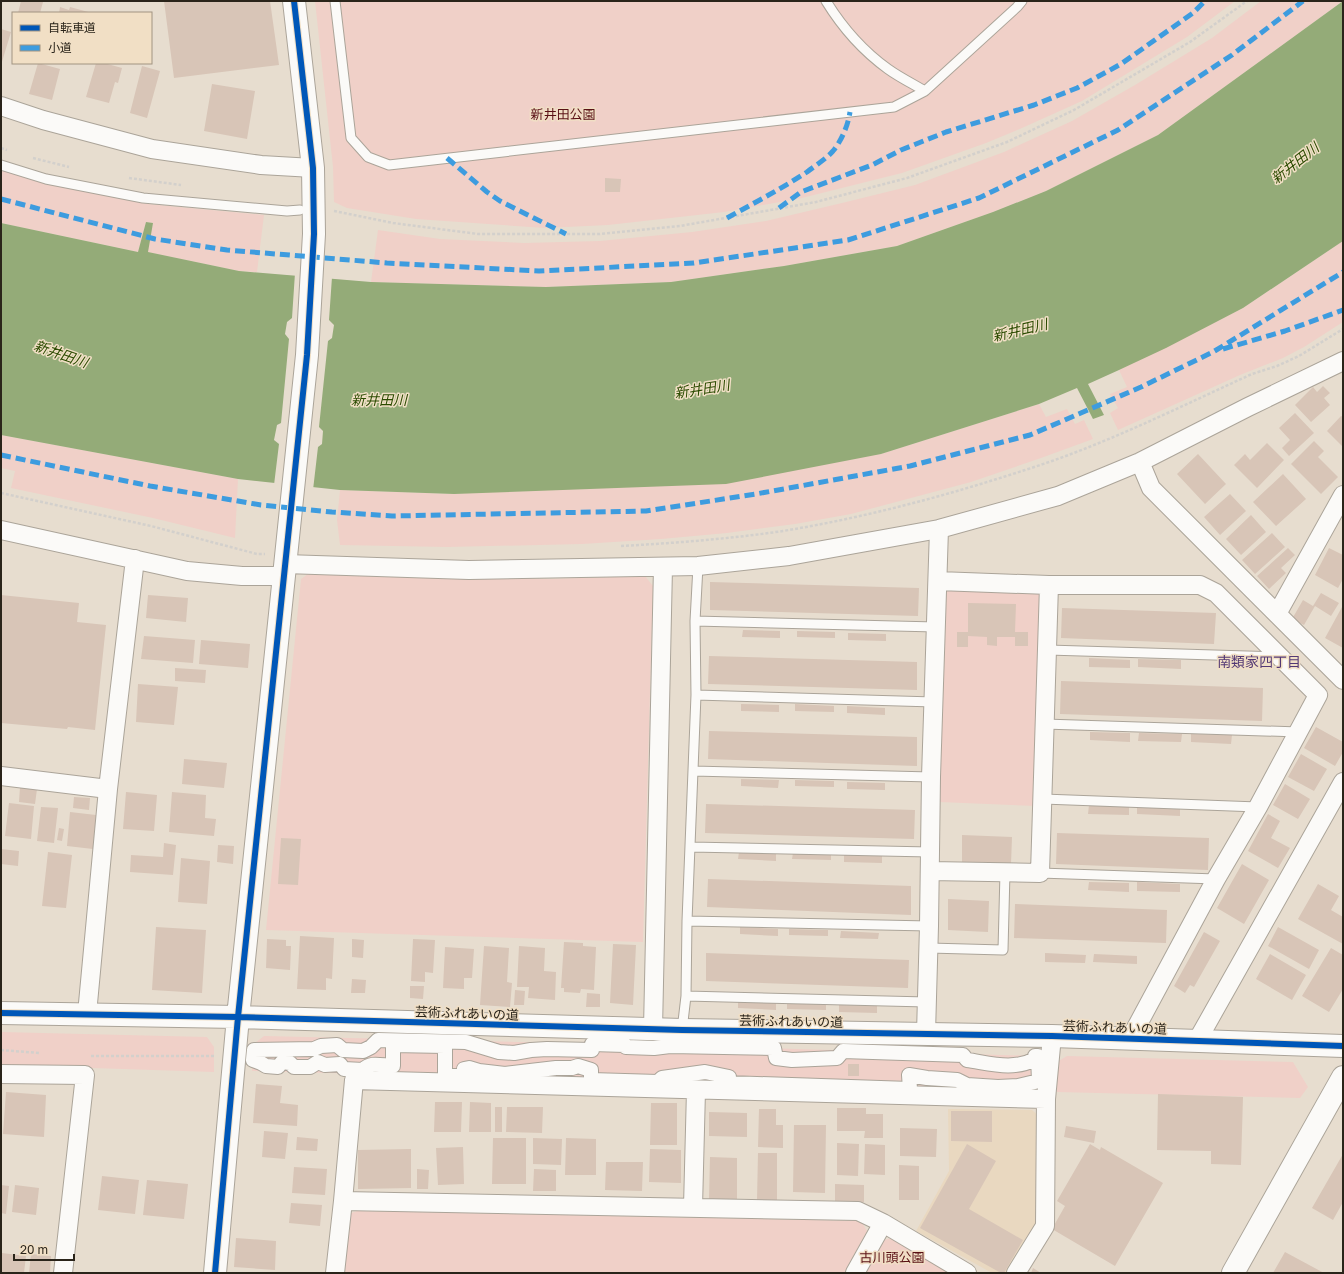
<svg xmlns="http://www.w3.org/2000/svg" width="1344" height="1274" font-family="'Golos Text','Noto Sans JP',sans-serif">
	<style>
		.built { fill: #e9d8c0 }
		.green { fill: #f0d0c8 }
		.water { fill: #94ab78 }
		.pier { fill: #e7ddcf }
		.building { fill: #d8c5b7 }
		.lines { fill: none; stroke-linecap: round; stroke-linejoin: round }
		.service-casing { stroke: #aba499; stroke-width: 11 }
		.pedestrian-casing { stroke: #aba499; stroke-width: 16 }
		.minor-casing { stroke: #aba499; stroke-width: 20 }
		.tertiary-casing { stroke: #aba499; stroke-width: 24 }
		.path { stroke: #d3d0cc; stroke-width: 2.5; stroke-dasharray: 3 2; stroke-linecap: butt }
		.service { stroke: #fbfaf8; stroke-width: 9 }
		.pedestrian { stroke: #fbfaf8; stroke-width: 14 }
		.minor { stroke: #fbfaf8; stroke-width: 18 }
		.tertiary { stroke: #fbfaf8; stroke-width: 22 }
		.quiet { stroke: #3d9cdf; stroke-width: 5; stroke-dasharray: 10 5; stroke-linecap: butt }
		.cycleway-casing { stroke: #f1dfc5; stroke-width: 8 }
		.cycleway { stroke: #0057b8; stroke-width: 6 }
		.labels { text-anchor: middle; stroke-width: 3; stroke-linejoin: round; paint-order: stroke }
		.park-label { font-size: 13px; fill: #5a1115; stroke: #f1dfc5 }
		.street-label { font-size: 13px; fill: #2a241a; stroke: #f1dfc5 }
		.water-label { font-size: 14px; font-style: italic; fill: #2b4b00; stroke: #f1dfc5 }
		.neighbourhood-label { font-size: 14px; fill: #533975; stroke: #f1dfc5 }
	</style>
	<rect width="100%" height="100%" fill="#e7ddcf"/>
	<path class="built" d="M948,1109L1032,1110L1040,1117L1037,1222L1008,1273H992L916,1231L949,1171Z"/>
	<path class="green" d="M315,1H1235L1187,37L1082,101L1022,128L986,143L902,173L802,198L724,212L608,225L545,228L416,219L347,208L334,202L333,167Z
		M1261,1H1343L1158,135L1046,191L993,212L897,246L784,266L671,282L546,287L371,282L378,230L440,239L524,243L600,241L692,232L766,221L842,203L915,185L1004,152L1072,121L1135,85L1212,38Z
		M1,170L52,185L148,204L264,215L257,272L239,271L147,252L153,223L146,222L138,252L1,223Z
		M1343,241V322L1304,347L1283,358L1240,375L1118,430L1110,413L1118,408L1110,394L1127,387L1119,370L1243,308Z
		M1039,404L1046,417L1067,409L1075,424L1084,420L1093,439L1041,458L971,482L851,514L795,524L727,533L661,539L582,544L447,547L340,545L337,520L340,490L454,494L881,454Z
		M1,435L238,479L235,538L153,518L11,488L15,471L1,468Z
		M308,574L451,578L549,579L645,576L653,586L643,942L266,930L301,579Z
		M943,588L1043,590L1037,806L939,802Z
		M1,1032L207,1037L214,1047V1072L1,1065Z
		M264,1036L728,1047L1038,1056L1030,1091L252,1071L255,1043Z
		M1067,1056L1293,1062L1308,1087L1300,1098L1057,1092V1062Z
		M357,1211L861,1221L867,1231L844,1273H343L349,1214Z
		M891,1238L952,1273H864L881,1241Z"/>
	<path class="water" d="M1343,1V241L1243,308L1166,348L1119,370L1088,384L1104,415L1093,419L1077,388L1039,404L881,454L726,484L454,494L340,490L238,479L1,435V223L138,252L146,222L153,223L148,252L239,271L371,282L546,287L671,282L784,266L897,246L993,212L1046,191L1158,135Z"/>
	<path class="pier" d="M295,273L332,277L329,320L334,325L332,338L328,341L319,427L323,431L322,444L318,447L313,490L274,485L279,444L274,440L277,425L281,423L289,339L285,334L287,322L292,318Z"/>
	<path class="building" d="M21,1L43,2L40,13H18Z
		M164,1H270L279,65L174,78Z
		M60,7L69,10L70,7L92,13H59Z
		M1,29L11,32L1,65Z
		M38,63L60,69L52,100L29,94Z
		M96,63H104L122,68L118,83L115,82L109,103L86,97Z
		M142,66L160,71L147,118L130,113Z
		M212,84L255,91L247,139L204,131Z
		M605,178L621,179L620,192H605Z
		M1323,386L1330,393L1324,398L1330,405L1311,422L1295,405L1313,387L1317,392Z
		M1295,413L1314,433L1289,456L1282,448L1290,440L1279,428Z
		M1341,416L1343,417V447L1327,431Z
		M1314,441L1324,451L1318,457L1338,477L1321,494L1291,464Z
		M1267,443L1284,460L1257,488L1234,465L1245,454L1250,460Z
		M1198,454L1226,484L1205,504L1177,474Z
		M1283,474L1306,499L1276,526L1253,502Z
		M1230,494L1246,511L1220,535L1204,517Z
		M1251,515L1266,532L1241,555L1226,539Z
		M1272,533L1285,547L1255,574L1242,560Z
		M1288,548L1295,555L1281,568L1286,573L1269,589L1257,576Z
		M1329,548L1343,555V579L1338,588L1315,575Z
		M710,582L919,588L918,616L710,610Z
		M1321,593L1339,603L1331,616L1315,606L1304,625L1292,619L1303,600L1313,606Z
		M1,595L79,603L77,622L106,625L95,730L68,727L67,729L1,723Z
		M148,595L188,598L186,622L146,618Z
		M968,603L1016,604L1015,632H1028V646H1015V637H997V646L987,645V637L968,636V647H957V632H968Z
		M1342,607L1343,608V648L1325,638Z
		M1062,608L1216,613L1214,644L1061,638Z
		M743,630L780,631V638L742,637Z
		M797,631L835,632V638L797,637Z
		M848,633L886,634V641L848,640Z
		M144,636L195,640L193,663L141,659Z
		M201,640L250,644L248,668L199,664Z
		M709,656L917,662V690L708,684Z
		M1089,658L1130,660V668L1089,667Z
		M1138,659L1181,660V669L1138,667Z
		M175,668L206,670L205,683L175,681Z
		M1061,681L1263,688L1262,721L1060,714Z
		M138,684L178,687L174,725L136,722Z
		M741,704L779,705V712L741,711Z
		M795,704L834,706V712L795,711Z
		M847,706L885,708V715L847,713Z
		M1316,727L1343,742V752L1335,766L1304,748Z
		M709,731L917,737V766L708,759Z
		M1090,732L1130,733V742L1090,740Z
		M1139,733L1182,734L1181,742L1138,741Z
		M1191,734L1232,735L1231,744L1191,742Z
		M1301,754L1327,769L1314,791L1288,777Z
		M184,759L227,763L224,788L182,784Z
		M741,779L779,780L778,788L741,786Z
		M795,780L834,781V787L795,786Z
		M847,782L885,783V790L847,789Z
		M1285,784L1310,799L1298,819L1273,805Z
		M20,787L37,789L35,804L19,802Z
		M126,792L157,795L154,831L123,829Z
		M172,792L206,795L205,818L216,819L214,836L169,832Z
		M74,797L90,798L89,810L73,808Z
		M9,803L34,806L31,839L5,836Z
		M706,804L915,810L914,839L705,833Z
		M1089,805L1129,807V815L1088,814Z
		M1137,806L1180,807V816L1137,814Z
		M41,807L58,808L54,843L37,841Z
		M70,812L96,815L93,849L67,846Z
		M1268,814L1280,821L1271,838L1290,848L1278,868L1248,851Z
		M59,828L64,829L62,841L57,840Z
		M1057,833L1209,838L1208,870L1056,864Z
		M962,835L1012,837L1011,864L962,862Z
		M281,838L301,839L298,885L278,884Z
		M164,843L176,845L173,875L130,872L131,855L163,857Z
		M218,845L234,846L233,864L217,862Z
		M1,849L19,851L18,866L1,864Z
		M48,852L72,855L66,908L42,906Z
		M739,852L776,853V861L738,859Z
		M793,853L831,854V860L792,859Z
		M844,855L882,856V863L844,862Z
		M181,858L210,861L207,904L178,902Z
		M1242,864L1269,880L1244,924L1217,908Z
		M708,879L911,886V915L707,907Z
		M1089,882L1129,883V892L1088,890Z
		M1137,882L1180,884V892L1137,891Z
		M1318,884L1339,896L1331,910L1343,917V944L1298,919Z
		M948,899L989,901L988,932L948,930Z
		M1015,904L1167,910L1166,943L1014,938Z
		M156,927L206,930L202,993L152,990Z
		M740,927L778,929V936L740,934Z
		M1278,927L1319,950L1309,969L1268,946Z
		M789,929L828,930V936L789,935Z
		M841,931L879,933L878,939L840,938Z
		M1204,932L1220,941L1194,987L1190,985L1185,993L1174,986Z
		M300,936L334,938L332,979L326,978V990L297,989Z
		M267,939L286,940V946H291L290,970L266,968Z
		M352,939L364,940L363,958L352,957Z
		M413,939L435,940L433,973L425,972V982L411,981Z
		M564,942L583,943V946L596,947L594,990L581,989L580,993L564,992V988H561Z
		M613,944L636,945L633,1005L610,1003Z
		M484,946L509,948L507,982L512,983L510,1007L480,1005Z
		M519,946L545,948L544,971L556,972L555,1000L528,998L529,987H517Z
		M445,947L474,949L472,978H464V989L443,988Z
		M1331,948L1343,955V989L1329,1012L1302,996Z
		M706,953L909,960L908,988L706,981Z
		M1045,953L1086,955L1085,963L1045,962Z
		M1094,954L1137,956V964L1093,962Z
		M1270,954L1306,975L1292,1000L1256,979Z
		M352,979L366,980L365,993H351Z
		M410,986H424L423,999L410,998Z
		M515,990L525,991L524,1005H514Z
		M587,993L600,994V1007H586Z
		M738,1001L776,1002V1010L738,1008Z
		M787,1003L826,1004V1010L787,1009Z
		M839,1005L877,1006V1013L839,1012Z
		M848,1064H859V1076H848Z
		M256,1084L282,1086L280,1103L298,1105L297,1126L253,1123Z
		M6,1092L46,1095L44,1137L3,1134Z
		M1158,1094L1243,1097L1241,1165L1211,1164V1151L1157,1150Z
		M435,1102H462L461,1132H434Z
		M470,1102L491,1103V1132H469Z
		M651,1103H677V1145H650Z
		M495,1107H502V1132H495Z
		M507,1107H543L542,1133L506,1132Z
		M837,1108H866V1114H883V1138H864L865,1131H837Z
		M759,1109H776V1125H783V1148L758,1147Z
		M951,1111H992V1142L951,1141Z
		M709,1112L747,1113V1137L709,1136Z
		M794,1125H826L825,1193L793,1192Z
		M1066,1126L1096,1131L1094,1143L1064,1137Z
		M900,1128L937,1129L936,1157L900,1156Z
		M264,1131L288,1133L285,1159L262,1157Z
		M297,1137L318,1139L317,1151L296,1150Z
		M493,1138H526V1184H492Z
		M533,1138L562,1139L561,1165L533,1164Z
		M566,1138L596,1139V1175H565Z
		M837,1143L859,1144L858,1176L837,1175Z
		M865,1144L885,1145V1175L864,1174Z
		M967,1144L996,1161L969,1209L1023,1240L1004,1273H1001L920,1228Z
		M1090,1144L1100,1150L1101,1147L1163,1183L1115,1266L1052,1229L1065,1206L1057,1201Z
		M463,1147L464,1184L438,1185L436,1148Z
		M411,1149V1188L358,1189V1150Z
		M650,1149L681,1150V1183L649,1182Z
		M758,1153H777V1200H757Z
		M1343,1154V1202L1333,1220L1312,1208Z
		M710,1157L737,1158V1199H709Z
		M606,1162H643L642,1191L605,1190Z
		M899,1165L919,1166V1200H899Z
		M294,1167L327,1169L325,1195L292,1193Z
		M417,1169L429,1170L428,1189H417Z
		M534,1169L556,1170V1191H533Z
		M102,1176L139,1180L135,1214L98,1210Z
		M147,1180L188,1184L184,1219L143,1215Z
		M835,1184L864,1185V1202L835,1201Z
		M1,1185L9,1186L6,1214L1,1213Z
		M15,1185L39,1188L36,1215L12,1212Z
		M291,1203L322,1205L320,1226L289,1223Z
		M236,1238L276,1241L275,1270L234,1267Z
		M1285,1252L1324,1273H1273Z
		M2,1253L26,1256L24,1273H1Z
		M31,1254L51,1256L50,1273H29Z
		M1033,1268L1041,1273H1031Z"/>
	<g class="lines">
		<defs>
			<path id="service" d="M335,1L351,138L368,157L389,165L894,107L925,91L1017,7L1022,1
				M826,1C842,27 863,51 888,69C899,77 913,84 925,91
				M1,165L46,179L143,198L287,211L300,210
				M695,621L936,627
				M1048,650L1279,657
				M696,695L934,702
				M1044,724L1299,732
				M693,771L931,777
				M1043,799L1258,807
				M691,847L930,852
				M1040,873L1216,879
				M687,921L929,926
				M929,948L1003,950L1005,872
				M686,996L927,1002
				M682,1030L686,996L687,921L696,695L695,621L698,566"/>
			<path id="pedestrian" d="M378,1040L466,1042L499,1052L514,1053L531,1050L547,1049L592,1050V1044L625,1045L626,1047L654,1048L670,1046L774,1048L776,1058L792,1060L837,1058L843,1051L963,1055L967,1060C989,1063 1014,1071 1035,1059V1056H1038L1039,1081L1018,1086L998,1087L967,1085L957,1080L927,1078L909,1075L910,1089L728,1083L729,1077L705,1072L662,1078L658,1082L591,1080V1070L578,1066L572,1068H556L505,1074L479,1071L469,1068L464,1069V1076H445V1046L393,1045V1066C382,1066 371,1061 363,1070L344,1069L340,1064L325,1065L318,1062L310,1067H294L290,1063L282,1062L278,1067L266,1066L261,1063L253,1060L254,1050L314,1049L321,1046L337,1045L343,1050L363,1051L371,1047Z"/>
			<path id="minor" d="M1,106L43,120L152,149L261,165L313,168
				M1140,462L1151,488L1343,680
				M1,530L187,571L242,576H283
				M285,564L469,570L698,566L789,556L939,529L1058,496L1140,462L1248,407L1343,361
				M938,581L1049,585H1200L1216,593L1318,695L1258,807L1216,879L1130,1039
				M1277,614L1343,495
				M1,776L108,789
				M930,871L1040,873L1049,585
				M87,1014L108,789L135,559
				M653,1029L663,567
				M926,1033L929,926L931,777L939,529
				M1197,1041L1343,782
				M1,1074L85,1075L63,1273
				M343,1201L858,1211L883,1223L967,1273
				M693,1207L696,1090
				M335,1273L343,1201L354,1080L1046,1099
				M855,1273L883,1223
				M1016,1273L1045,1226L1046,1099L1052,1036"/>
			<path id="tertiary" d="M1,1013L238,1017L682,1030L1052,1036L1343,1046
				M215,1273L238,1017L307,355L314,234L313,168L294,1
				M1233,1273L1343,1077"/>
		</defs>
		<use href="#service" class="service-casing"/>
		<use href="#pedestrian" class="pedestrian-casing"/>
		<use href="#minor" class="minor-casing"/>
		<use href="#tertiary" class="tertiary-casing"/>
		<path class="path" d="M1,148L7,150
			M33,158L69,167
			M129,178L181,185
			M334,211L393,223L478,234H599L680,226L816,202L907,178L1007,142L1074,110L1190,42L1247,1
			M1,493L151,526L257,554H265
			M621,546C675,543 729,539 783,531C874,516 964,491 1052,461C1120,437 1186,404 1252,374L1277,366L1299,356L1343,329
			M1,1050L40,1053
			M91,1056H214"/>
		<use href="#service" class="service"/>
		<use href="#pedestrian" class="pedestrian"/>
		<use href="#minor" class="minor"/>
		<use href="#tertiary" class="tertiary"/>
		<path class="quiet" d="M447,158L487,192L500,201L566,234
			M1,199L155,239L227,250L387,263L539,271L694,263L848,240L979,198L1118,130L1232,55L1303,1
			M779,208L801,192L872,165L901,150L946,132L1034,105L1077,88L1121,64L1193,13L1205,1
			M727,218C754,203 781,189 807,172C816,165 826,159 833,151C842,140 848,125 850,112
			M1223,349L1285,331L1343,310
			M1,455L150,486L261,505L332,512L392,516L646,511L756,494L910,466L1030,435L1141,387L1213,352L1343,272"/>
		<defs>
			<path id="cycleway" d="M1,1013L238,1017L682,1030L1052,1036L1343,1046
				M215,1273L238,1017L307,355L314,234L313,168L294,1"/>
		</defs>
		<use href="#cycleway" class="cycleway-casing"/>
		<use href="#cycleway" class="cycleway"/>
	</g>
	<g class="labels">
		<g class="park-label">
			<text x="563" y="119">新井田公園</text>
			<text x="892" y="1262">古川頭公園</text>
		</g>
		<g class="street-label">
			<text transform="translate(467 1013) rotate(2)" y="5">芸術ふれあいの道</text>
			<text transform="translate(791 1021) rotate(1)" y="5">芸術ふれあいの道</text>
			<text transform="translate(1115 1027) rotate(2)" y="5">芸術ふれあいの道</text>
		</g>
		<g class="water-label">
			<text transform="translate(1295 163) rotate(-38)" y="5">新井田川</text>
			<text transform="translate(1020 330) rotate(-13)" y="5">新井田川</text>
			<text transform="translate(61 354) rotate(19)" y="5">新井田川</text>
			<text transform="translate(702 389) rotate(-9)" y="5">新井田川</text>
			<text x="379" y="405">新井田川</text>
		</g>
		<g class="neighbourhood-label">
			<text x="1259" y="667">南類家四丁目</text>
		</g>
	</g>
	<rect width="1344" height="1274" fill="none" stroke="#2a241a" stroke-width="4"/>
	<rect x="12" y="12" width="140" height="52" fill="#f1dfc5" stroke="#a19481"/>
	<rect x="20" y="25" width="20" height="6" fill="#0057b8" stroke="#a19481"/>
	<text x="48" y="32" font-size="12" fill="#2a241a">自転車道</text>
	<rect x="20" y="45" width="20" height="6" fill="#3d9cdf" stroke="#a19481"/>
	<text x="48" y="52" font-size="12" fill="#2a241a">小道</text>
	<path d="M14 1254v6h60v-6" fill="none" stroke="#2a241a" stroke-width="2"/>
	<text x="20" y="1254" font-size="12" fill="#2a241a" stroke="#f1dfc5" stroke-width="3" paint-order="stroke">20 m</text>
</svg>
